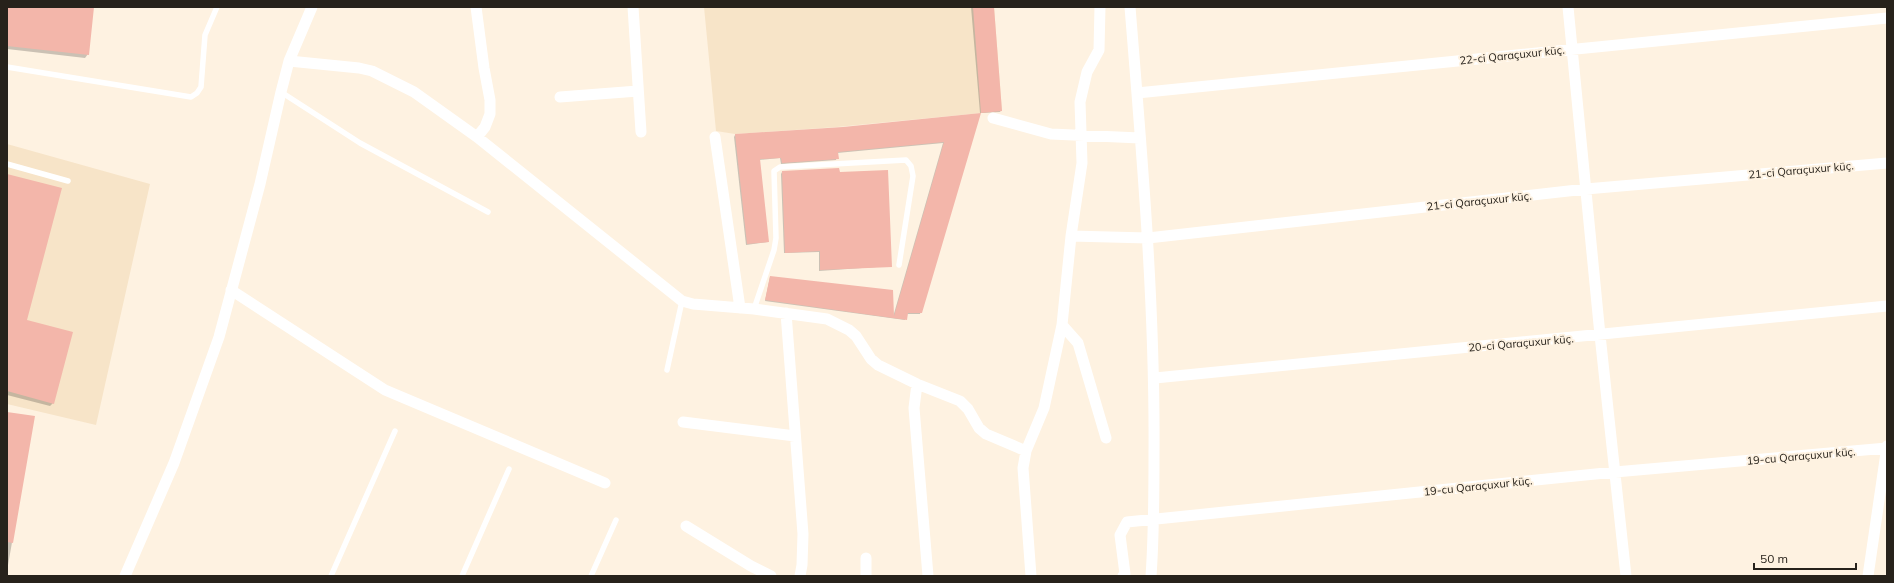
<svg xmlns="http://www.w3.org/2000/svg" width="1894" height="583" font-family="Mulish,sans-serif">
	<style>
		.built { fill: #f7e4c8 }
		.shadow { fill: #0003 }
		.building { fill: #f3b6aa }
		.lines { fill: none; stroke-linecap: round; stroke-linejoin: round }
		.lane { stroke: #fff; stroke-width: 5.5 }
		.street { stroke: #fff; stroke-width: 11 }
		.labels { text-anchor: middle; stroke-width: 4; stroke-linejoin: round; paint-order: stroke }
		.street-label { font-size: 11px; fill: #27221b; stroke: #fef2e1 }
	</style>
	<rect width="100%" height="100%" fill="#fef2e1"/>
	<path class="built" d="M704,7H994L1002,111L837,127L735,134L716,131Z
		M7,144L150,184L96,425L7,404Z"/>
	<path class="shadow" d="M7,7H93L88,54L85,58L7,49Z
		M971,7H993L1001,110L1000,112L980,113Z
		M979,114L920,314H906L905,320L765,301L770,277L893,317L943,143L837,153L836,160L781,164L780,158L759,160L768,242L746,245L734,137L735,135L843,128Z
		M782,172L891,266L819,271V252L784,253L781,174Z
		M7,175L26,321L53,403L50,406L7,395Z
		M7,413L34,417L7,571Z"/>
	<path class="building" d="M7,7H94L89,55L7,46Z
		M973,7H994L1002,111L981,113Z
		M981,113L922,313H908L907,320L765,300L770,276L893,290L894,316L944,142L838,152L839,159L782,163L781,158L760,159L769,242L747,244L735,134L843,127Z
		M839,168L840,172L888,170L892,267L820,270V251L785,253L782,171Z
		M7,174L62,188L27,320L73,332L54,404L7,391Z
		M7,412L35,416L13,543L7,542Z"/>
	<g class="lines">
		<path class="lane" d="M7,67L191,97L197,93L201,87L205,35L217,7
			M281,92L360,143L488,212
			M7,164L68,181
			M754,309L774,250L776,238L774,171L780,167L906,160L911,166L913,176L899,265
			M667,370L682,301
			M331,576L395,431
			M462,576L509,469
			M591,576L616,520"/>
		<path class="street" d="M476,7L484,68L490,100V114L485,127L477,137
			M633,7L641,132
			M1130,7C1142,155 1155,304 1154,452C1154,494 1154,535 1151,576
			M1568,7L1600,335L1626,576
			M289,61L359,68L372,71L414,92L477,137L682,301L693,304L754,309L827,319L849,330L856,336L871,359L878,365L917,384L960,401L968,409L979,428L986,434L1026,451
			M1137,93L1887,18
			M560,97L638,91
			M993,118L1051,134L1140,138
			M715,137L740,308
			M1071,236L1148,238L1586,189L1887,163
			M231,290L385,390L605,483
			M786,313L803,534L802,565L800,576
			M1062,325L1078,343L1106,438
			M1155,378L1887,306
			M917,384L914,408L928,576
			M683,422L795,436
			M686,526L751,566L771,576
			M866,558V576
			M125,576L174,463L219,337L260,184L281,92L289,61L312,7
			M1031,576L1023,468L1026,451L1044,408L1062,325L1071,236L1082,163L1080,102L1087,72L1099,50L1100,7
			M1123,576L1125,574L1120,535L1127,522L1615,472L1887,448
			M1868,576L1887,446"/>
	</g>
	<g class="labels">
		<g class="street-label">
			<text transform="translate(1512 55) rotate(-6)" y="4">22-ci Qaraçuxur küç.</text>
			<text transform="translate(1801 170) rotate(-5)" y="4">21-ci Qaraçuxur küç.</text>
			<text transform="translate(1479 201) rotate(-6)" y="4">21-ci Qaraçuxur küç.</text>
			<text transform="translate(1521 343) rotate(-5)" y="4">20-ci Qaraçuxur küç.</text>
			<text transform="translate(1801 456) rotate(-5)" y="4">19-cu Qaraçuxur küç.</text>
			<text transform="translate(1478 486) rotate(-6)" y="4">19-cu Qaraçuxur küç.</text>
		</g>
	</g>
	<rect width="1894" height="583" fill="none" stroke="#27221b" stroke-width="16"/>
	<path d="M1754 563v6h102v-6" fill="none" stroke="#27221b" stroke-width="2"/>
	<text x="1760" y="563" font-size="12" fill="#27221b" stroke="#fef2e1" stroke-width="3" paint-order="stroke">50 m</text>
</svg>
